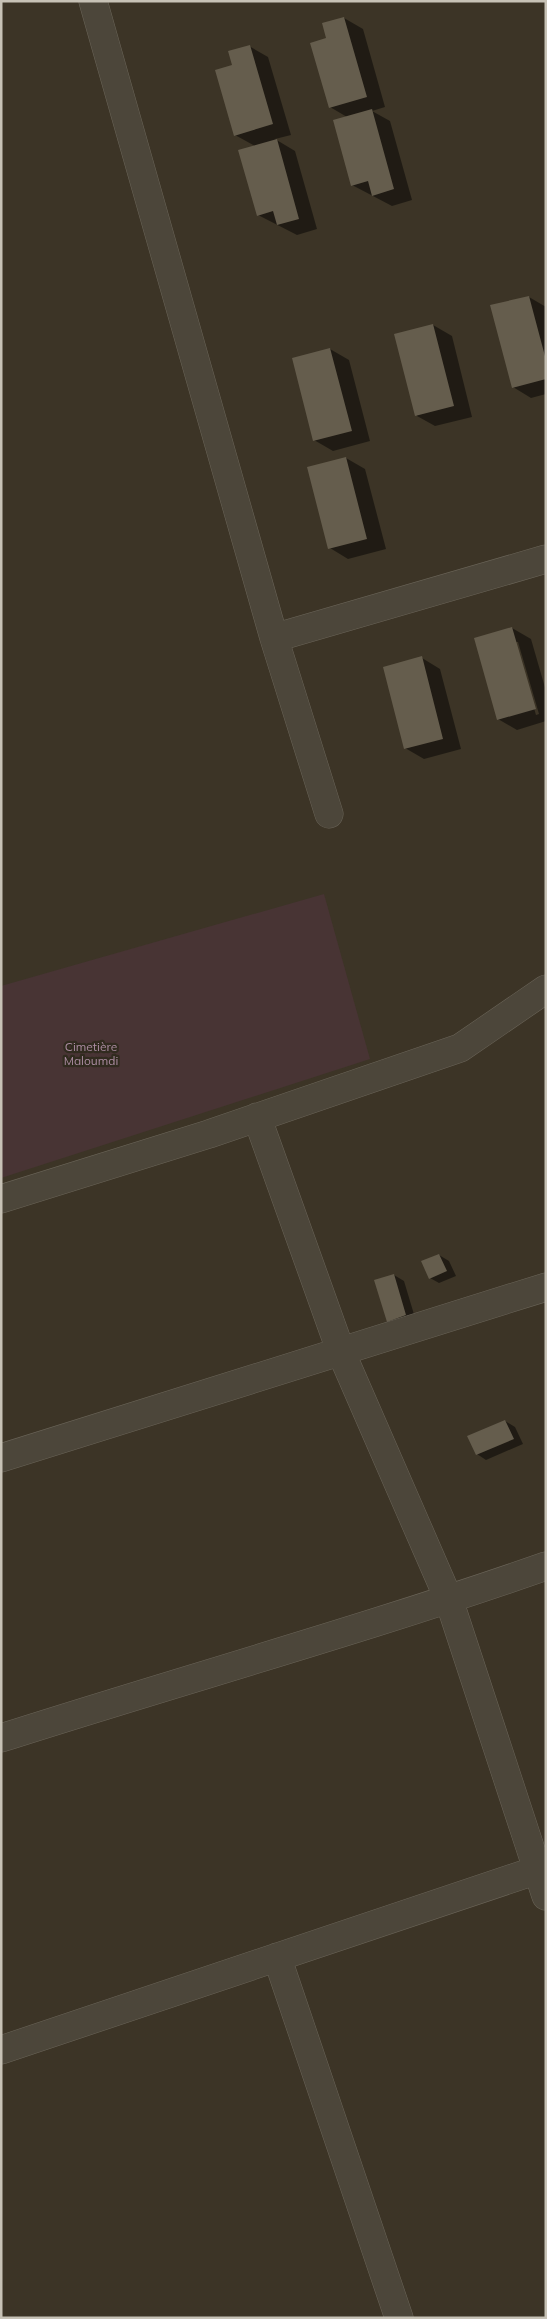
<svg xmlns="http://www.w3.org/2000/svg" width="547" height="2319" font-family="Mulish,sans-serif">
	<style>
		.green { fill: #483434 }
		.shadow { fill: #0007; fill-rule: evenodd }
		.building { fill: #655d4d }
		.lines { fill: none; stroke-linecap: round; stroke-linejoin: round }
		.minor-casing { stroke: #6a6458; stroke-width: 29 }
		.minor { stroke: #4c463a; stroke-width: 28 }
		.labels { text-anchor: middle; stroke-width: 4.5; stroke-linejoin: round; paint-order: stroke }
		.park-label { font-size: 12px; fill: #ab8ca1; stroke: #312b1f }
	</style>
	<rect width="100%" height="100%" fill="#3c3426"/>
	<path class="green" d="M324,894L370,1059L1,1178V986Z"/>
	<path class="shadow" d="M344,18L363,29L385,107L372,111L390,121L412,200L392,206L352,185L347,117L330,107L328,39Z
		M249,46L268,57L291,135L275,139L295,151L317,229L297,235L258,215L255,146L235,135L233,66Z
		M529,297L546,307V394L531,398L513,387Z
		M433,325L452,336L472,417L435,426L417,416Z
		M330,349L349,360L370,441L333,451L314,440Z
		M346,458L365,469L386,549L348,559L330,548Z
		M512,628L531,639L546,691V721L517,730L498,719ZM515,642H518L539,714L536,715Z
		M422,658L440,669L461,749L424,759L405,748Z
		M439,1255L449,1261L456,1276L439,1283L430,1278Z
		M394,1275L404,1281L416,1321L398,1326L388,1321Z
		M505,1421L515,1427L523,1444L486,1460L477,1454Z"/>
	<path class="building" d="M344,17L367,97L329,108L310,43L326,38L322,23Z
		M250,45L273,124L234,136L215,70L232,65L228,51Z
		M372,109L394,189L372,196L368,181L351,186L333,120Z
		M277,139L299,219L277,225L273,211L257,216L238,150Z
		M529,296L546,360V379L512,388L490,305Z
		M433,324L454,406L415,416L394,334Z
		M330,348L352,431L313,441L292,358Z
		M346,457L367,539L328,549L307,467Z
		M512,627L536,709L497,720L474,638Z
		M422,656L443,739L404,749L383,667Z
		M439,1254L447,1271L429,1279L421,1261Z
		M394,1274L406,1315L387,1322L374,1280Z
		M505,1420L514,1439L476,1455L467,1436Z"/>
	<g class="lines">
		<defs>
			<path id="minor" d="M93,1L274,638L329,814
				M274,638L546,559
				M257,1117L341,1352L449,1600L546,1896
				M1,1199L209,1134L460,1048L546,989
				M1,1458L546,1287
				M1,1738C182,1680 366,1629 546,1566
				M277,1957L399,2318
				M1,2050L546,1867"/>
		</defs>
		<use href="#minor" class="minor-casing"/>
		<use href="#minor" class="minor"/>
	</g>
	<g class="labels">
		<g class="park-label">
			<text x="91" y="1051">Cimetière<tspan x="91" dy="14">Maloumdi</tspan></text>
		</g>
	</g>
	<rect width="547" height="2319" fill="none" stroke="#c7c2b6" stroke-width="5"/>
</svg>
